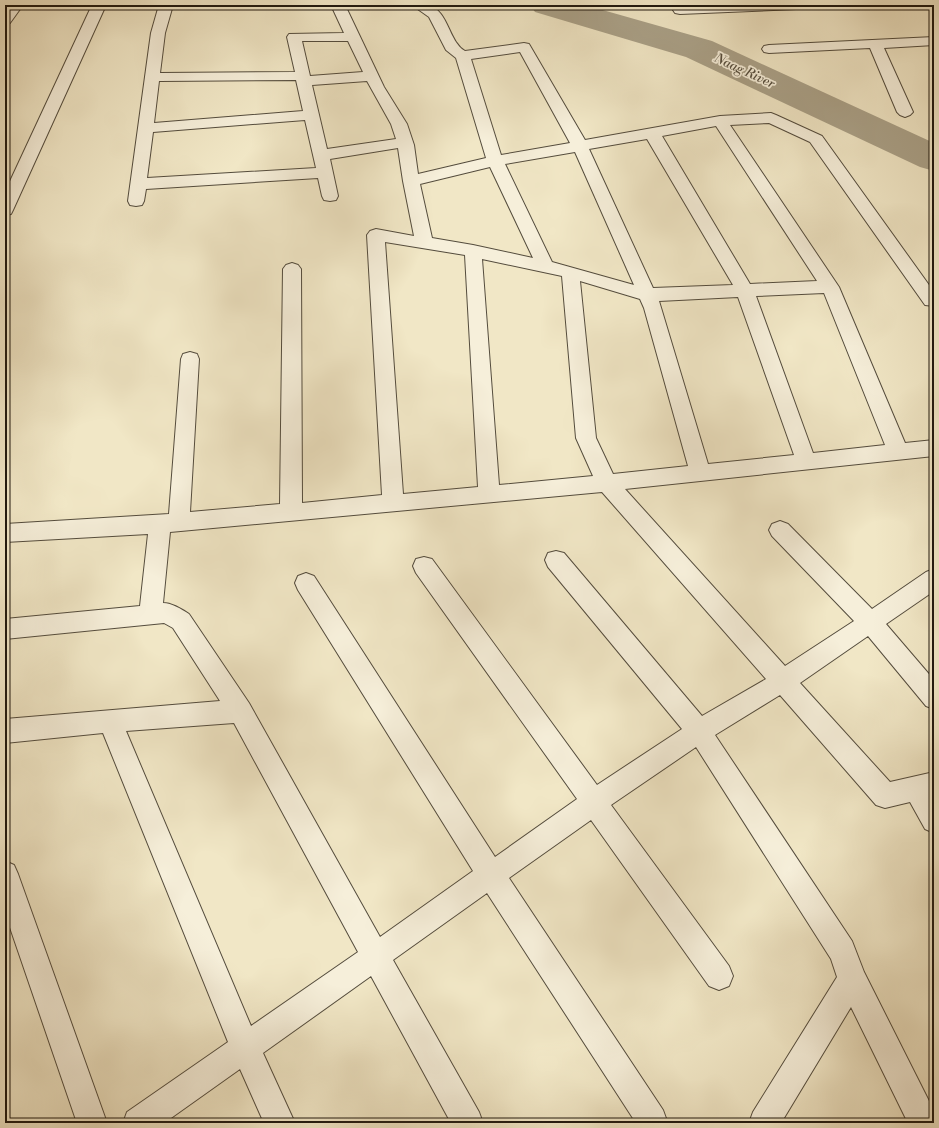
<svg xmlns="http://www.w3.org/2000/svg" width="939" height="1128" font-family="'Libre Bodoni',serif">
	<style>
		.lines { fill: none; stroke-linecap: round; stroke-linejoin: round }
		.river { fill: #aaa188; fill-rule: evenodd }
		.minor-casing { stroke: #544c3d; stroke-width: 2 }
		.minor { fill: #f6efda; fill-rule: evenodd }
		.labels { text-anchor: middle; stroke-width: 3.5; stroke-linejoin: round; paint-order: stroke }
		.far-water-label { font-size: 13px; font-style: italic; fill: #574f3f; stroke: #f6efda }
	</style>
	<rect width="100%" height="100%" fill="#f1e7c6"/>
	<filter id="stains"><feTurbulence type="fractalNoise" baseFrequency=".005" numOctaves="4"/><feColorMatrix values="0 0 0 0 .2 0 0 0 0 .09 0 0 0 0 .02 0 0 0 .5 -.17"/></filter>
	<radialGradient id="worn" r=".72"><stop offset=".6" stop-color="#630" stop-opacity="0"/><stop offset="1" stop-color="#630" stop-opacity=".3"/></radialGradient>
	<g class="lines">
		<path class="river" d="M530,5H585L712,41L934,143V171L920,167L686,57L535,12Z"/>
		<defs>
			<path id="minor" d="M9,5H23L10,23L5,24V10Z
				M92,5H106L13,210L11,214L5,215V192Z
				M159,5H173L165,33L160,73L295,72L287,37L289,34L344,33L331,5H345L384,87L407,124L414,145L418,174L486,158L456,58L446,50L429,17L412,5C417,5 424,4 428,5C449,11 448,41 465,51L524,43L529,44L585,140L720,116L771,113L776,115L822,136L934,292V306L925,305L810,142L769,123L730,125L839,287L905,443L934,440V456L625,489L785,666L854,621L772,536L769,530L772,524L780,521L788,524L872,609L926,572L934,569V591L886,624L934,680V709L926,706L868,636L800,683L890,782L934,772V833L925,829L910,802L885,808L876,805L780,695L715,735L852,941L864,972L934,1111V1123H908L851,1007L781,1123H749L753,1112L837,977L831,959L696,747L611,805L729,966L733,976L729,986L719,990L709,986L591,820L509,878L663,1110L667,1121L666,1123H636L487,893L393,960L479,1112L483,1123H451L371,976L263,1053L295,1123H264L240,1069L164,1123H123L127,1112L228,1042L103,733L5,743V719L220,701L173,628L164,623L5,639V619L140,606L148,534L5,542V524L169,514L181,359L183,354L190,352L197,354L199,359L190,512L280,504L283,269L286,265L292,263L298,265L301,269L302,503L382,495L367,235L370,231L376,229L414,236L403,181L398,148L330,159L338,196L336,200L330,201L324,200L322,196L318,178L146,189L144,201L142,205L136,206L130,205L128,201L151,33ZM302,41H348L363,72L310,76ZM520,52L570,143L501,155L471,59ZM296,80L303,111L154,123L159,81ZM367,81L391,124L396,139L327,149L312,85ZM305,120L316,168L147,178L153,132ZM716,126L817,281L750,284L662,136ZM647,139L733,285L653,288L589,149ZM575,152L634,285L552,262L505,164ZM490,167L533,258L473,245L432,238L420,184ZM385,242L465,255L478,487L403,494ZM482,259L562,276L576,438L593,476L499,485ZM580,281L640,299L644,308L688,466L613,474L596,438ZM824,293L885,445L813,453L756,296ZM738,297L794,455L708,464L659,301ZM602,492L766,679L702,716L564,553L556,551L548,553L545,560L548,567L682,729L597,785L432,559L424,557L416,559L413,566L416,573L577,799L495,857L314,576L306,573L298,576L295,583L298,590L473,871L380,937L249,703L189,614C181,609 172,603 163,603L170,532ZM234,723L358,952L251,1026L126,731Z
				M700,5H803L801,8L796,9L680,14L675,13L673,10L675,7Z
				M934,37V45L884,48L913,112L910,115L905,117L900,115L897,112L870,48L769,53L764,52L762,49L764,46L769,45Z
				M5,861L14,865L18,874L107,1123H77L5,913Z"/>
		</defs>
		<use href="#minor" class="minor-casing"/>
		<use href="#minor" class="minor"/>
	</g>
	<g class="labels">
		<g class="far-water-label">
			<text transform="translate(745 70) rotate(25)" y="5">Naag River</text>
		</g>
	</g>
	<rect width="939" height="1128" fill="none" stroke="#f1e7c6" stroke-width="20"/>
	<rect x="6" y="6" width="927" height="1116" fill="none" stroke="#20190f" stroke-width="2"/>
	<rect x="10" y="10" width="919" height="1108" fill="none" stroke="#20190f"/>
	<rect width="100%" height="100%" filter="url(#stains)"/>
	<rect width="100%" height="100%" fill="url(#worn)"/>
</svg>
